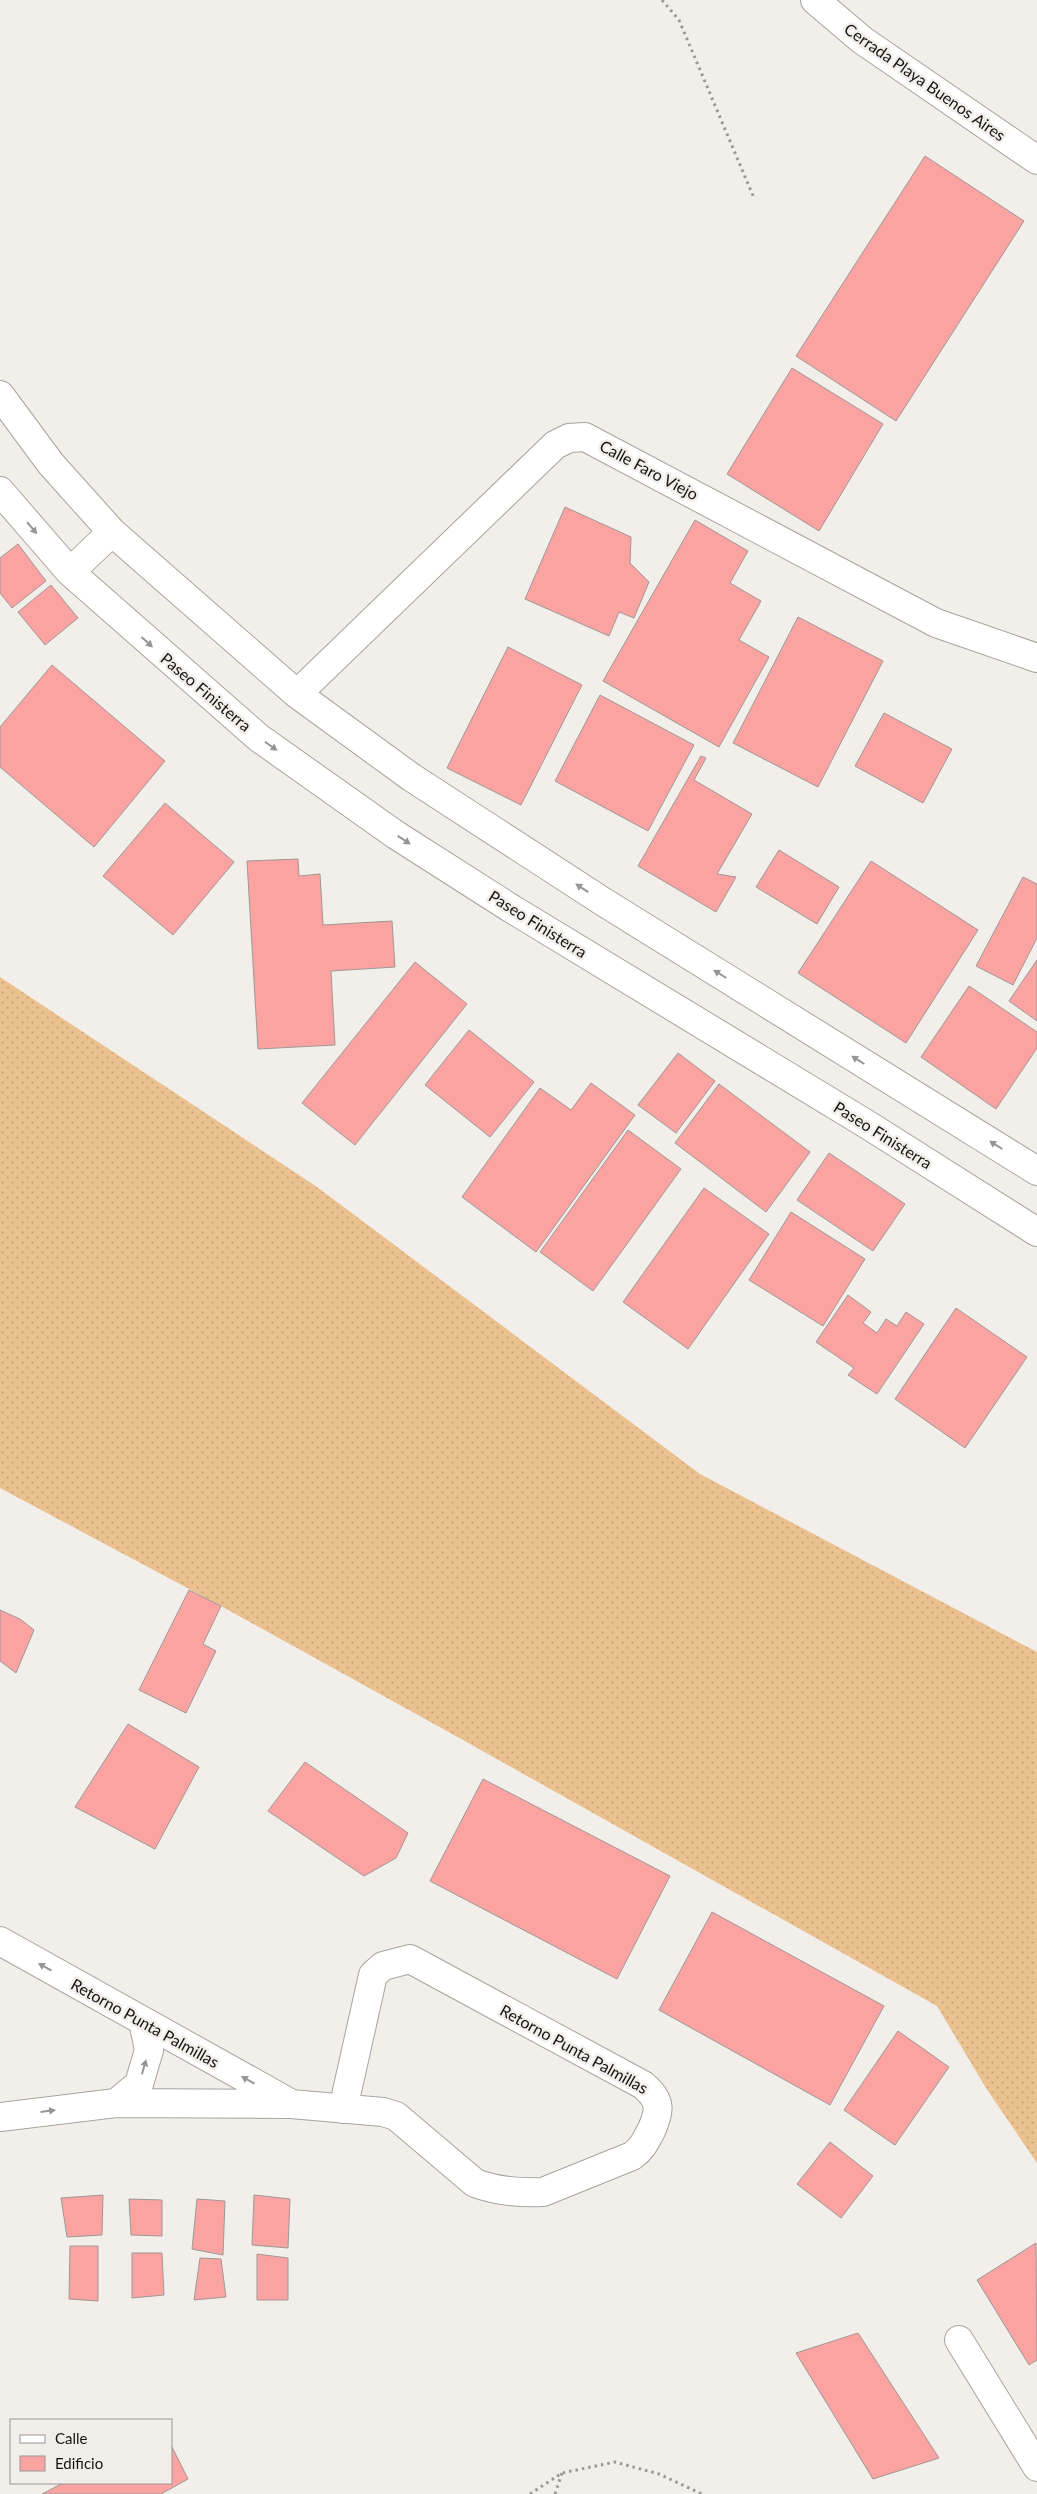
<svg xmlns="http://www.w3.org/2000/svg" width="1037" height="2494" font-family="Lato,sans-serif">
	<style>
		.grass { fill: url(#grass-dots) }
		.building { fill: #faa3a1; stroke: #9e9897 }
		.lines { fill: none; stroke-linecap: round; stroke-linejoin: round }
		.minor-casing { stroke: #a7a49f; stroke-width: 30 }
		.path { stroke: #9a9894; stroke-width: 3; stroke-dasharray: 2.5 4; stroke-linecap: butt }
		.minor { stroke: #fff; stroke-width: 28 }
		.oneway { fill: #969594 }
		.labels { text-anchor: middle; stroke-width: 5; stroke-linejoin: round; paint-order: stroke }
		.street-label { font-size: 16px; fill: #151412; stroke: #f2eee9 }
	</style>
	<defs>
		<pattern id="grass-dots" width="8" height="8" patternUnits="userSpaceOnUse" patternTransform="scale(1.25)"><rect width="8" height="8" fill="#eac18f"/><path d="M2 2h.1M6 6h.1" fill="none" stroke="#c8a57a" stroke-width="1.8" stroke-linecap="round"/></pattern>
	</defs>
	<rect width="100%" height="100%" fill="#f2eee9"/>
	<path class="grass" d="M0,977L317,1187L700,1474L1037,1652V2163L986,2088L937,2006L463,1740L221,1606L0,1488Z"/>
	<path class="building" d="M925,156L1024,221L896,421L796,356Z
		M792,368L883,424L819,531L727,474Z
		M565,507L631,537L630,563L649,582L634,618L619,612L609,636L525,599Z
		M695,520L748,551L730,583L761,601L739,640L769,657L719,747L603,681Z
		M18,544L46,581L12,608L0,593V558Z
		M51,585L78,618L45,645L18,612Z
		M798,617L883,661L818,787L733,743Z
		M508,647L582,685L521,805L447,768Z
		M52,665L165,761L94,847L0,767V727Z
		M600,695L694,745L648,831L555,781Z
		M884,713L952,749L923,803L855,766Z
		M701,756L706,758L694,780L752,814L717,874L736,877L716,912L638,866Z
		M165,803L234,862L173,935L103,876Z
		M779,850L839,887L817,924L756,887Z
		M298,859L299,876L320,874L323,925L392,921L395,967L331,971L335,1045L258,1049L247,861Z
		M871,861L978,930L906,1043L798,973Z
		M1023,877L1037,884V938L1013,985L976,966Z
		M1037,960V1021L1009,1001Z
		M415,962L467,1004L355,1145L302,1103Z
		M969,986L1037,1032V1048L996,1109L921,1057Z
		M469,1030L534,1082L490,1137L425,1085Z
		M678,1053L715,1081L676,1133L638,1105Z
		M591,1083L635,1115L536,1252L462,1197L540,1088L571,1110Z
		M719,1084L810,1152L766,1212L675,1143Z
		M628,1130L681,1169L593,1291L540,1252Z
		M829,1153L905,1204L873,1251L797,1200Z
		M704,1188L769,1234L688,1349L623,1302Z
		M791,1212L865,1259L823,1326L749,1280Z
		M848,1295L871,1312L863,1323L877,1333L886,1319L897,1326L906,1312L924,1324L877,1394L848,1375L854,1368L816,1342Z
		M956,1308L1027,1357L965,1448L895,1399Z
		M189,1590L221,1606L203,1644L216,1651L186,1713L139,1690Z
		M0,1610L20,1619L34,1630L16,1673L0,1661Z
		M128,1724L199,1767L155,1849L75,1807Z
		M305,1762L408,1833L396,1858L364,1876L268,1811Z
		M483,1779L670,1876L617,1979L430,1881Z
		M712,1912L884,2006L830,2105L659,2010Z
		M898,2031L949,2067L895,2145L844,2110Z
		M830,2142L873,2176L841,2218L797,2184Z
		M103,2195L102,2235L67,2237L61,2198Z
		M254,2195L290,2199L288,2248L252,2245Z
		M129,2199L162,2200V2236L131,2235Z
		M197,2199L225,2201L223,2255L192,2249Z
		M1036,2243L1037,2360L1029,2365L977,2280Z
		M70,2246H98V2301L69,2299Z
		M132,2253H162L164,2295L132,2298Z
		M257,2254L288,2258V2300H257Z
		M200,2258L221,2259L226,2297L194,2300Z
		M858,2333L939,2458L873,2479L796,2353Z
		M171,2445L188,2479L161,2494H42L63,2483H171Z"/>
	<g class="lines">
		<defs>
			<path id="minor" d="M815,0L862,40L1037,160
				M0,395L51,464L112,532L297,694L411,777L602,901L1037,1171
				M0,491L70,572L259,738L396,835L512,909L868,1125L1037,1232
				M70,572L112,532
				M297,694L555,445L569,438L585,437L936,623L1037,658
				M0,1941L290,2103
				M116,2103L139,2084L149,2050L143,2021
				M0,2117L116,2103L291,2104L383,2112L396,2116L475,2183C496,2191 520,2193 543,2192L632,2156C642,2149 645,2142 651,2131C660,2111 662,2101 643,2085L410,1959L383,1966L373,1975L343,2109
				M959,2340L1037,2467"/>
		</defs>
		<use href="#minor" class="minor-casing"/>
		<path class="path" d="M662,0L679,20L754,198
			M530,2494L562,2473L615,2462L659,2474L702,2494
			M555,2494L562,2473"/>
		<use href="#minor" class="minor"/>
	</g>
	<defs><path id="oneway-solid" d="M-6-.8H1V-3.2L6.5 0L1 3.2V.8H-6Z" transform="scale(1.25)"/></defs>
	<g class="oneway">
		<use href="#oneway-solid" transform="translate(32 528) rotate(50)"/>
		<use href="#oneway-solid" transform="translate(147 642) rotate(42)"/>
		<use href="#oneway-solid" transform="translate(271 746) rotate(35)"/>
		<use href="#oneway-solid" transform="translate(404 840) rotate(33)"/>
		<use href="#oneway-solid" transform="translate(582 888) rotate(-147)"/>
		<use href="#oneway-solid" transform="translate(720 974) rotate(-148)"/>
		<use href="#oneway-solid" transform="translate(858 1060) rotate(-148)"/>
		<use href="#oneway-solid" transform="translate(996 1145) rotate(-148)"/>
		<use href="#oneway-solid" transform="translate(45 1967) rotate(-151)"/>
		<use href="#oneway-solid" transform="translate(144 2067) rotate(-74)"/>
		<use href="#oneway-solid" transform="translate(248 2080) rotate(-151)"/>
		<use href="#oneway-solid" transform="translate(48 2111) rotate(-7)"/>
	</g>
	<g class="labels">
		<g class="street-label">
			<text transform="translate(925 82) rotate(35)" y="6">Cerrada Playa Buenos Aires</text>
			<text transform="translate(649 470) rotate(28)" y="6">Calle Faro Viejo</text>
			<text transform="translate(206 692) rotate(40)" y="6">Paseo Finisterra</text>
			<text transform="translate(538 924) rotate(32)" y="6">Paseo Finisterra</text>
			<text transform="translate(883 1135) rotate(32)" y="6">Paseo Finisterra</text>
			<text transform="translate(145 2023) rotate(29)" y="6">Retorno Punta Palmillas</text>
			<text transform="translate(574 2049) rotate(29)" y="6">Retorno Punta Palmillas</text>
		</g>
	</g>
	<rect x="10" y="2419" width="162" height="65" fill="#f2eee9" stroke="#9a9793"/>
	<rect x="20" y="2435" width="25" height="8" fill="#ffffff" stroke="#9a9793"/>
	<text x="55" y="2444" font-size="15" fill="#151412">Calle</text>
	<rect x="20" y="2456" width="25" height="15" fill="#faa3a1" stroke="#9a9793"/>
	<text x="55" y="2469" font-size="15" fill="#151412">Edificio</text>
</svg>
